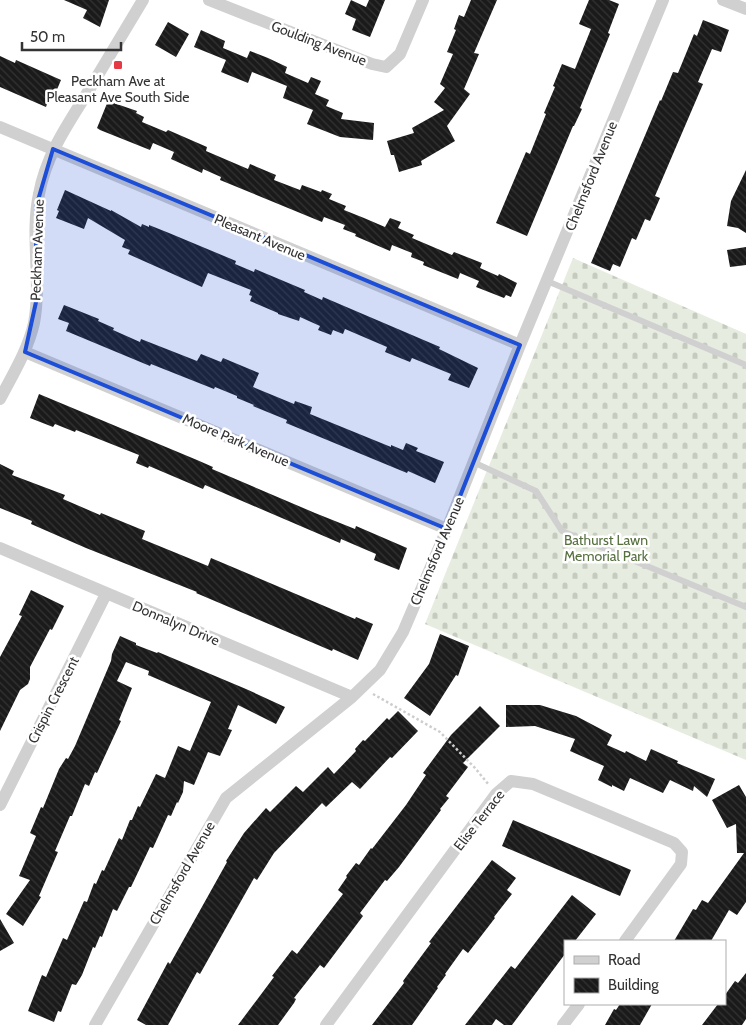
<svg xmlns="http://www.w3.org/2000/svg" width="746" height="1025" font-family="Cabin,sans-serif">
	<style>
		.cemetery { fill: url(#cemetery-stones) }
		.building { fill: url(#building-back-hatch) }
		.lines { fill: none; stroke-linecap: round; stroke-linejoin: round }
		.path { stroke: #cdcdcd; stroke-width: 2.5; stroke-dasharray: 2.5 2.5; stroke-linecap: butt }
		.service { stroke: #d0d0d0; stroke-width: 6 }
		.minor { stroke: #d0d0d0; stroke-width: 12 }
		.marked { fill: #1d4ed8; fill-opacity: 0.2; stroke: #1d4ed8; stroke-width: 4; stroke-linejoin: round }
		.poi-dot { fill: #e63946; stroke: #fff; stroke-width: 2 }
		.labels { text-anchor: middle; stroke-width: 5; stroke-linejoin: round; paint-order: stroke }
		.street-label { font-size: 14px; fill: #333; stroke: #fff }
		.poi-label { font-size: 14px; fill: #333; stroke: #fff }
		.park-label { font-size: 14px; fill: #56703f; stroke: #fff }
	</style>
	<defs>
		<pattern id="cemetery-stones" width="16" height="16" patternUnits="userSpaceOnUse" patternTransform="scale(1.25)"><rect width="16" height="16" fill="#e6ecdf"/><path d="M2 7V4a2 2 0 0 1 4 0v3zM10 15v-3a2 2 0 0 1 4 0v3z" fill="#c6cbc0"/></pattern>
		<pattern id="building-back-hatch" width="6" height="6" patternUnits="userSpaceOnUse" patternTransform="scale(1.25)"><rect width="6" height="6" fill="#1a1a1a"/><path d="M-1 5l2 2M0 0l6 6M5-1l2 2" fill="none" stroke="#333"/></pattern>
	</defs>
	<rect width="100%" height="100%" fill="#fff"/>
	<path class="cemetery" d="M573,258L746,334V760L425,624Z"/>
	<path class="building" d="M64,0H109L100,27L83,18L87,10Z
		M351,0L366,7L369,0H385L370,37L352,30L356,19L345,14Z
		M471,0H497L474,53L479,54L464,89L470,94L447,126L455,141L421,161L422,165L399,172L394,155H391L387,141L414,133L412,128L444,110L434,102L445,88L440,84L453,54L447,52L456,30L454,29L459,15L464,17Z
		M589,0H609L619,4L608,33L610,34L580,108L582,109L574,126H573L527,236L496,223L526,152L530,154L546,114L544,113L555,87L553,86L562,64L575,69L591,29L579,24Z
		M703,20L729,30L721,52L712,49L698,82L703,84L655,196L660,198L650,221L645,219L636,240L632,238L620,267L613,264L610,271L591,263L660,100L661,101L673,72L678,73L694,34L697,36Z
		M168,22L189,34L176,57L155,45Z
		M201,30L225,41L223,48L247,58L250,51L268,58L287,67L285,73L308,83L311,77L321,81L315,94L329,100L326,106L343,113L341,119L374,123L373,140L340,137L307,124L313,110L283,98L287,86L252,72L248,83L221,72L226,60L194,47Z
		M0,56L15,63L16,60L61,80L53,99L49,98L46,107L0,87Z
		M108,101L137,111L136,113L144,117L142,122L166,132L168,130L207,147L206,151L248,169L250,164L276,175L274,180L300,190L302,185L321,192L322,190L332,194L329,199L346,206L344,210L364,218L385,227L390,218L401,222L398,228L414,235L412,238L452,255L454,252L482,263L480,268L498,276L499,274L517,283L511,297L506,295L504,298L476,287L479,281L460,273L458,279L423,265L424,262L411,257L412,253L392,245L390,251L355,236L356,234L343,229L345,225L324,217L322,222L220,180L221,177L203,169L202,173L171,159L174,152L153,143L150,150L100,130L97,128Z
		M746,170V233L738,228L727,226L731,201Z
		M65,190L111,211V210L141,227L142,224L149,227V225L169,233L236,261L235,264L254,272L255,269L305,290L304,292L322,300L323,297L440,347L439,349L478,368L469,388L448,380L451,374L412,358L410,362L385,352L387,347L345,329L343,334L333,330L331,335L318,330L320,326L300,317L299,321L278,314V313L250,301L252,296L249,295L251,290L208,273L202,287L128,254L130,250L122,247L125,240L88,218L84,229L56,218L59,211L57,210Z
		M746,247V265L730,267L727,250Z
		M64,305L99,319L98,321L114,328L113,330L140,342L141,339L197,361L201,354L221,362L223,358L259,373L253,387L294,404L295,401L312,407L310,414L391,447V445L403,450L406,443L418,448L416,451L444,462L435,483L408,471L407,473L286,423L287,420L253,406L254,405L237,398V396L215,387L214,389L151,364L150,366L66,331L69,323L58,319Z
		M39,394L197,460L213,467L212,469L315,513L355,529L356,526L407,548L399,570L374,560L376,554L341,539L340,543L205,485L203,489L149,466L148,468L136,463L139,455L76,430L75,432L55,424L53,427L30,418Z
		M0,464L14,471L12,475L65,495L63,499L100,515L101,513L145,531L142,539L208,566L211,558L355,619L356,617L373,624L358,660L333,649L332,651L196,593L197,592L86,548L31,524L32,521L0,508Z
		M31,590L64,606L52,630L50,629L30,667V679L28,684L20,690L0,731V657L22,616L19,615Z
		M440,634L469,646L458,676L456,675L430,716L404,698L429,664Z
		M120,636L136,643V645L157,653L158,652L246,689L285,707L276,724L238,705L228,729L232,730L220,756L208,752L194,785L184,781L183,792L178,803L177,802L171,816L168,815L153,848L150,847L131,887H129L117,911L113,909L102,937L100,936L95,948L93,947L82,975L76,985L72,984L61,1012L58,1011L54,1022L28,1011L42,975L46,977L63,938L67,940L84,901L87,902L94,883L96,884L102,870L104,871L119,838L122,840L130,820H132L138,806L140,807L156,774L165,778L178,746L190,751L211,702L148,675L149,671L126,662L117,681L132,688L119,720L121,721L97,773L95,772L89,786L85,784L72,816H70L55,851L58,852L39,896L41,897L23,926L6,914L30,880L19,876L36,836L30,833L41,807L43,808L59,769L66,758L68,759L75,746L111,661L112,654Z
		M506,705H540L576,716L612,735L607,745L625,753L626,751L646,761L651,749L678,761L677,763L715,779L707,797L694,786L693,791L670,780L663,793L630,778L624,791L612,785V787L598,780L604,766L570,751L575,739L535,726L506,727Z
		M480,706L500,726L463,763L468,767L446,796L449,798L440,809L441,810L399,867L387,881L385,880L360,913L363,916L324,968L320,965L294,998L296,999L294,1003L278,1025H238L274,977L272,976L292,950L297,954L343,894L338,890L347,877L346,876L356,863L359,865L371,848L372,849L406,805L426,775L423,773L451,735Z
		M398,711L418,731L392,758L390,757L360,789L352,782L326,807L322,803L274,853L257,880L254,878L200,974L197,972L168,1025H146L137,1020L168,962L170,964L227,862L226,861L244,833L266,808L270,812L296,786L303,792L328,767L334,774L356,751L355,749L363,740L365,741L387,718L389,720Z
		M739,785L746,797V902L737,915L729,910L711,941H674L693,909L696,910L702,900L708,903L744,853H737L736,824L727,828L712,800Z
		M513,820L631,870L620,896L502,846Z
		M492,860L516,878L507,890L512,894L494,917L495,918L468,953L463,949L445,974L446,975L437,987L438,988L412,1025H372L404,983L403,981L431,943L429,942Z
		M572,895L596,914L575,941H565V954L512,1025H504L496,1019L492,1025H465L511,966L515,969Z
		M0,919L14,943L0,951Z
		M746,973V1019L742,1025H702L718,1004H725V995L735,981L738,983Z
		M620,1004H652L640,1025H605L614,1009L616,1010Z"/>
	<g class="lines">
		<path class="path" d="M373,694L440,732L475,768L489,785"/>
		<path class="service" d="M547,281L746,365
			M473,462L536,491L562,531L746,607"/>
		<path class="minor" d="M209,0L372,64L386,67L400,54L423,0
			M723,0L746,9
			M0,127L520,345
			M25,352L447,529
			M0,399C13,374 28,350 34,323C42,280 30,236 39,194C46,156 66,127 86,95C105,63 124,32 143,0
			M0,548L352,697
			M0,805L106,594
			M95,1025L226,798L352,697L380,670L403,632L447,529L520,345L663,0
			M326,1025L496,794L511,781L533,784L674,843L682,852L681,864L625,941
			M563,1025L579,1004"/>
	</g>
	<path class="marked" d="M53,149L520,345L447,529L25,352L36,302V207Z"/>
	<rect class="poi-dot" x="113" y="60" width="10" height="10" rx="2.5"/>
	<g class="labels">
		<g class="street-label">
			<text transform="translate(319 43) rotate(21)" y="5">Goulding Avenue</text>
			<text transform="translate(591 176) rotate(-68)" y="5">Chelmsford Avenue</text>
			<text transform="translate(260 237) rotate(23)" y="5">Pleasant Avenue</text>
			<text transform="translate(37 250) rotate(-88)" y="5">Peckham Avenue</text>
			<text transform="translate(236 440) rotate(23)" y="5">Moore Park Avenue</text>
			<text transform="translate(437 551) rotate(-67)" y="5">Chelmsford Avenue</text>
			<text transform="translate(176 623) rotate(23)" y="5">Donnalyn Drive</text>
			<text transform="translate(53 700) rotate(-63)" y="5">Crispin Crescent</text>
			<text transform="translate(479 820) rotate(-52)" y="5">Elise Terrace</text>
			<text transform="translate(182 873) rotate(-60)" y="5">Chelmsford Avenue</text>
		</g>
		<g class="poi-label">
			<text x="118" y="86">Peckham Ave at<tspan x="118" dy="16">Pleasant Ave South Side</tspan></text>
		</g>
		<g class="park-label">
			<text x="606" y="545">Bathurst Lawn<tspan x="606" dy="16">Memorial Park</tspan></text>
		</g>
	</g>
	<rect x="564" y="940" width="162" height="65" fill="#ffffff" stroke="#adadad"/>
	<rect x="574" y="956" width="25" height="8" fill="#d0d0d0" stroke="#adadad"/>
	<text x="608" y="965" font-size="15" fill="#333333">Road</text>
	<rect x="574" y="978" width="25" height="15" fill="url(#building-back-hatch)" stroke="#adadad"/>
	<text x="608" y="990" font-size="15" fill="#333333">Building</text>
	<path d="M22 42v8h99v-8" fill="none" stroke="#333333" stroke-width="2.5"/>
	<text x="30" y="42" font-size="15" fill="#333333" stroke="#ffffff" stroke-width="4" paint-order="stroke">50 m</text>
</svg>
